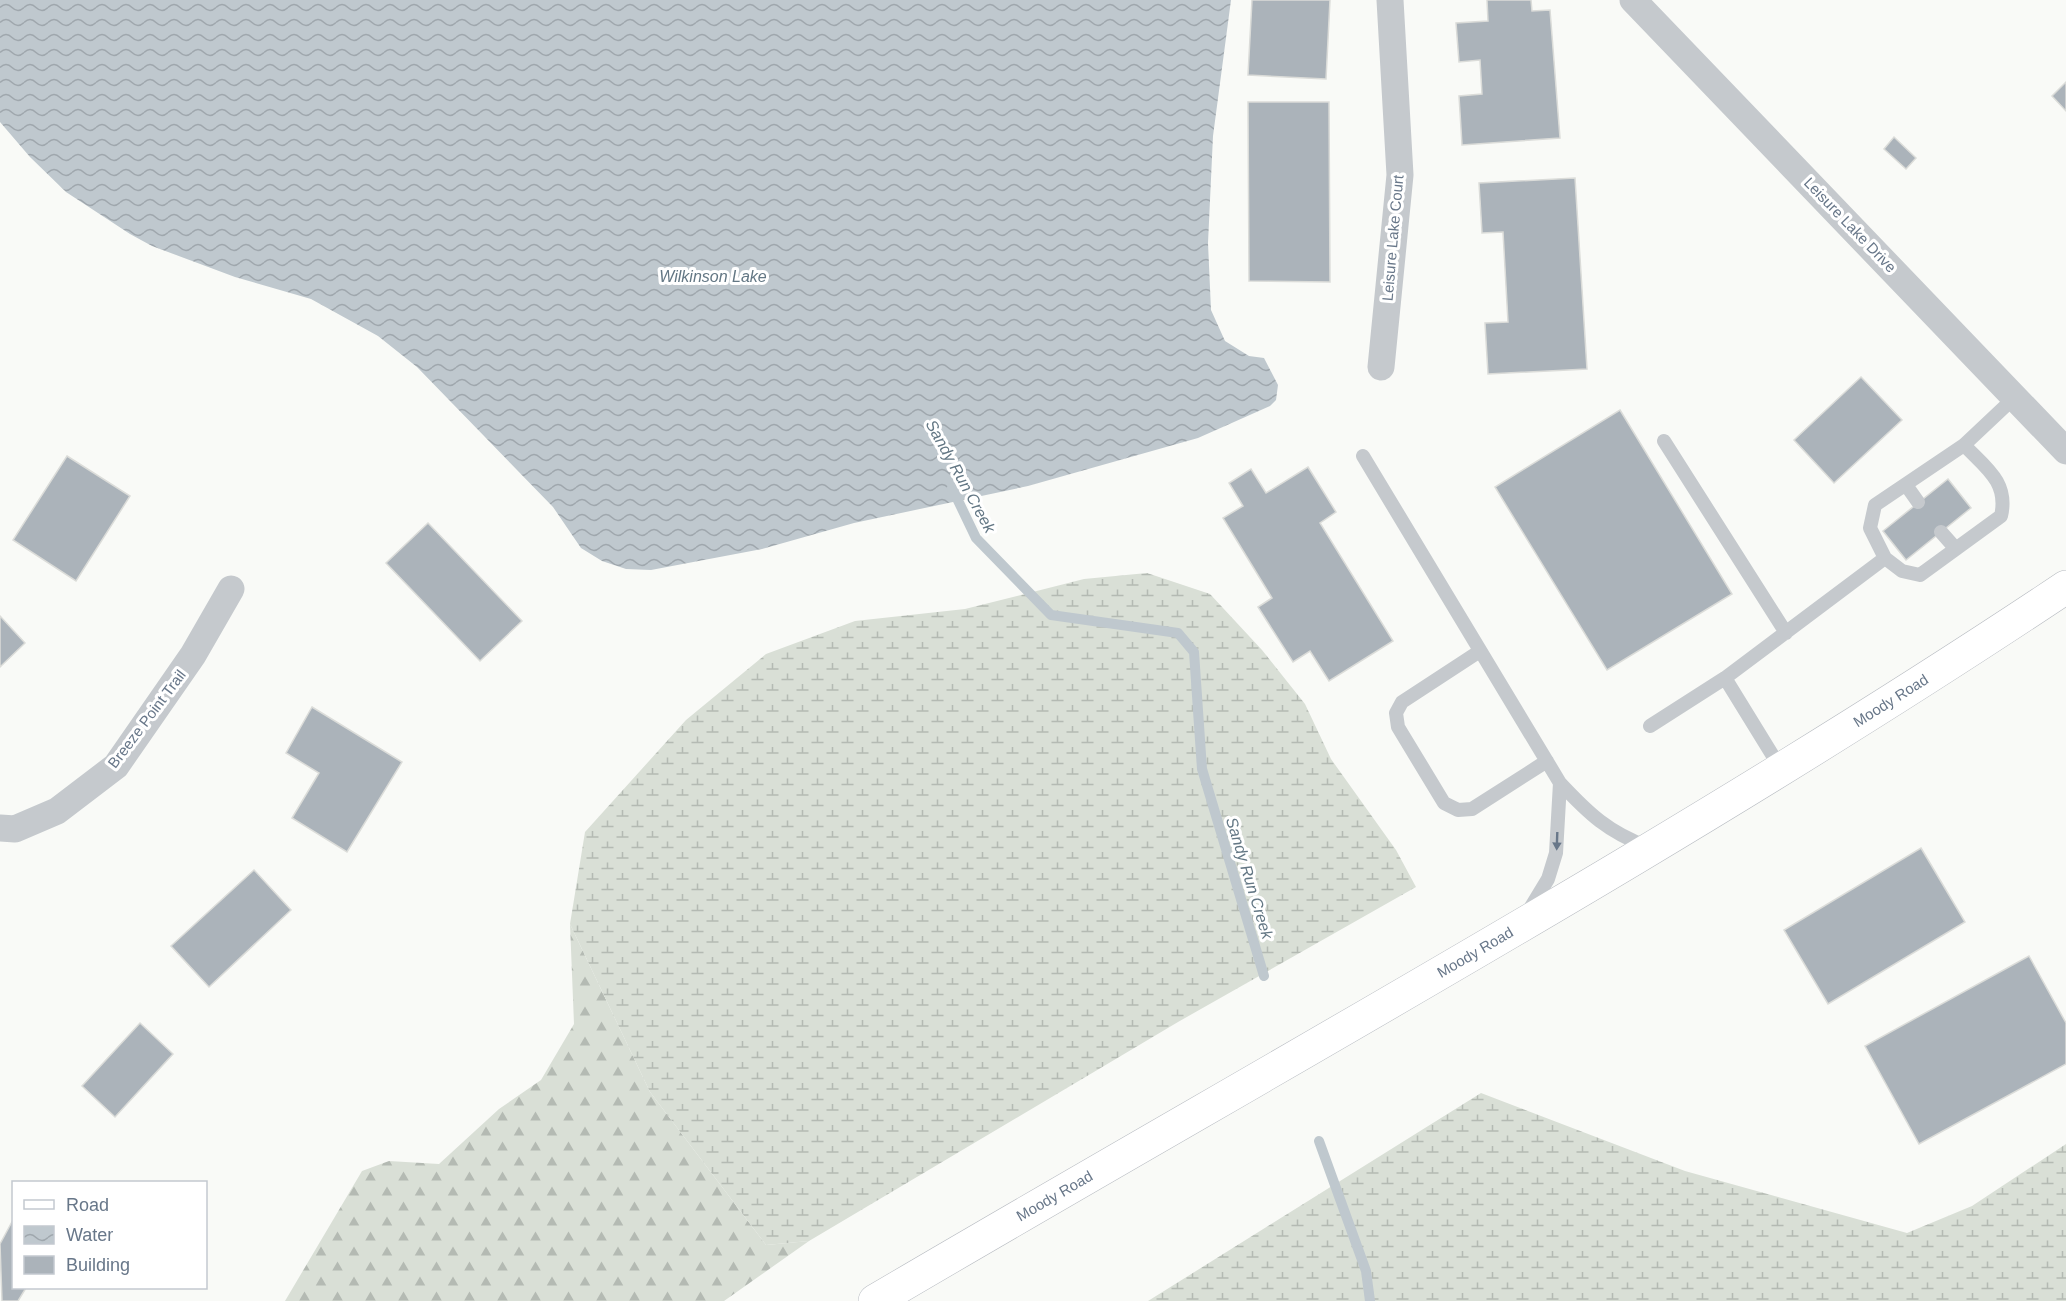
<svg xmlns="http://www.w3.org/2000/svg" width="2066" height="1301" font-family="Helvetica,sans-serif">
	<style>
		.forest { fill: url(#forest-firs) }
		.wetland { fill: url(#wetland-marsh) }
		.water { fill: url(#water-waves) }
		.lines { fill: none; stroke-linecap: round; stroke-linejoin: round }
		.stream { stroke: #bfc8ce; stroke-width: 10 }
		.building { fill: #abb3ba; stroke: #dbdcd9; stroke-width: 1.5 }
		.secondary-casing { stroke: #b8bcc2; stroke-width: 34 }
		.service { stroke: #c5c9cd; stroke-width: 14 }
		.minor { stroke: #c5c9cd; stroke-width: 27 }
		.secondary { stroke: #fff; stroke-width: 33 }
		.oneway { fill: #687789 }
		.labels { text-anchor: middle; stroke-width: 6; stroke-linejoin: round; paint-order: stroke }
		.street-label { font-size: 15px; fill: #687789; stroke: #fff }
		.water-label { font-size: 16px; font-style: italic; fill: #637784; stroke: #fff }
	</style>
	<defs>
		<pattern id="forest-firs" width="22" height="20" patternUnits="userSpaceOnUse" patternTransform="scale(1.5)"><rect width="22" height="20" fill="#d9dfd6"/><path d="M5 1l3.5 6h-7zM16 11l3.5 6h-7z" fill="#b4bab3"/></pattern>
		<pattern id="wetland-marsh" width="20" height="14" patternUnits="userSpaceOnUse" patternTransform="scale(1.5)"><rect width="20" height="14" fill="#d9dfd6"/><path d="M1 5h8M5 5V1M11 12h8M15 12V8" fill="none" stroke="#b4bab3"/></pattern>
		<pattern id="water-waves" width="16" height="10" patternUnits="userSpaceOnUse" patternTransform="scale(1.5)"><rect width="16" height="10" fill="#bfc8ce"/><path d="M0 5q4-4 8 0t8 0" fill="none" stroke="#9fa7ad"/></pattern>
	</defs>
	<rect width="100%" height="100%" fill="#f9faf7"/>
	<path class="forest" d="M570,924L650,1092L766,1245L809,1241L724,1301H285L362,1171L389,1161L439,1164L499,1109L541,1080L574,1024Z"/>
	<path class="wetland" d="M1147,573L1210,594L1262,650L1305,704L1331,759L1396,850L1416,887L1178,1022L809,1241L766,1245L650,1092L570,924L585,832L686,720L766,654L855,621L965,609L1084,579Z
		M1481,1093L1685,1171L1907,1233L1972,1206L2066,1144V1301H1148Z"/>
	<path class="water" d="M0,0H1231L1213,136L1208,243L1211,310L1225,341L1249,356L1264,358L1278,385L1276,400L1270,406L1198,438L1028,486L854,523L762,549L651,570L626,569L602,561L581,548L553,507L417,367L378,336L311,299L235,277L152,246L130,234L66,192L30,157L0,122Z"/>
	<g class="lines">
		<path class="stream" d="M952,488L976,538L1051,615L1178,633L1194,652L1202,769L1264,976
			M1319,1141L1366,1271L1370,1301"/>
	</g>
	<path class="building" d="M1252,0H1330L1326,79L1248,75Z
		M1487,0H1531L1532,11L1550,10L1560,138L1462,145L1459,96L1482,94L1480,60L1459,62L1456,23L1488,21Z
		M2066,82V111L2052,96Z
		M1248,102H1329L1330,282L1249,281Z
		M1894,137L1916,158L1906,169L1884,149Z
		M1575,178L1587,369L1488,374L1485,323L1508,322L1503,232L1482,233L1479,183Z
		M1861,377L1902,420L1834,483L1794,440Z
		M1620,410L1732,594L1607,670L1495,487Z
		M67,456L130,496L76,581L13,540Z
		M1308,467L1336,512L1320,523L1393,641L1329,681L1310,651L1293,662L1258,607L1272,598L1223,518L1243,506L1229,483L1251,469L1266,493Z
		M1948,479L1971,508L1906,560L1883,531Z
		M428,523L522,621L480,661L386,563Z
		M0,616L25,643L0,667Z
		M312,707L402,762L347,852L292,818L319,773L286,753Z
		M1921,848L1965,922L1828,1004L1784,930Z
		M254,870L291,910L209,987L171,946Z
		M2029,956L2066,1023V1064L1919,1144L1865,1046Z
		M140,1023L173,1054L115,1117L82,1086Z
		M14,1218V1288H26L18,1301H2L0,1244Z"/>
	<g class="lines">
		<defs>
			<g id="secondary">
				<path id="s1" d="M875,1301C1274,1066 1681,844 2066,587"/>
			</g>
		</defs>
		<use href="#secondary" class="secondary-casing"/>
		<path class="service" d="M1664,441L1786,633
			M1363,456L1560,783C1589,814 1608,832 1648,847
			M1906,485L1918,502
			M1941,532L1956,549
			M1885,558L1870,528L1875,505L1964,445
			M1480,651L1402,702L1396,713L1398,727L1444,803L1458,810L1472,809L1547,761
			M1650,726L1725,678
			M1781,769L1725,678L1885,558L1902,571L1920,575L2001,516C2009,482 1985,467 1964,445L2015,397
			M1528,912L1548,879L1556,853L1560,783"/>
		<path class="minor" d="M1633,0L2066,451
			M1381,367L1400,175L1390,0
			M0,828L15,829L57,811L116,766L193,655L231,589"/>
		<use href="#secondary" class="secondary"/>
	</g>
	<defs><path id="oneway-solid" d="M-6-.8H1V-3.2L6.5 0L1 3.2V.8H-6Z" transform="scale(1.5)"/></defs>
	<use class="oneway" href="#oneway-solid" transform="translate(1557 841) rotate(92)"/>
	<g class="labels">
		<g class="street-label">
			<text transform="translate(1850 225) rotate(46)" y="5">Leisure Lake Drive</text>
			<text transform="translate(1393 238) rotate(-85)" y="5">Leisure Lake Court</text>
			<text dy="5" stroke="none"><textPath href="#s1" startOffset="1180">Moody Road</textPath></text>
			<text transform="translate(147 719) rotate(-53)" y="5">Breeze Point Trail</text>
			<text dy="5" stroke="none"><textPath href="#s1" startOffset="694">Moody Road</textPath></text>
			<text dy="5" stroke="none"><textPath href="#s1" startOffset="208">Moody Road</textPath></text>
		</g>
		<g class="water-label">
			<text x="713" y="282">Wilkinson Lake</text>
			<text transform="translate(961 476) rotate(61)" y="6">Sandy Run Creek</text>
			<text transform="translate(1250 878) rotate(73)" y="6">Sandy Run Creek</text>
		</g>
	</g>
	<rect x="12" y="1181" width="195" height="108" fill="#ffffff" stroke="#c3c9d0" stroke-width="1.5"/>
	<rect x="24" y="1200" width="30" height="9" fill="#ffffff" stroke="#c3c9d0" stroke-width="1.5"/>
	<text x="66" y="1211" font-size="18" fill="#687789">Road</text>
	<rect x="24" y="1226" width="30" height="18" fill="url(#water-waves)" stroke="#c3c9d0" stroke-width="1.5"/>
	<text x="66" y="1241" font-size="18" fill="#687789">Water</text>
	<rect x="24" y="1256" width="30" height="18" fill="#abb3ba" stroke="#c3c9d0" stroke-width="1.5"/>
	<text x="66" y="1271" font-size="18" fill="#687789">Building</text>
</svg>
